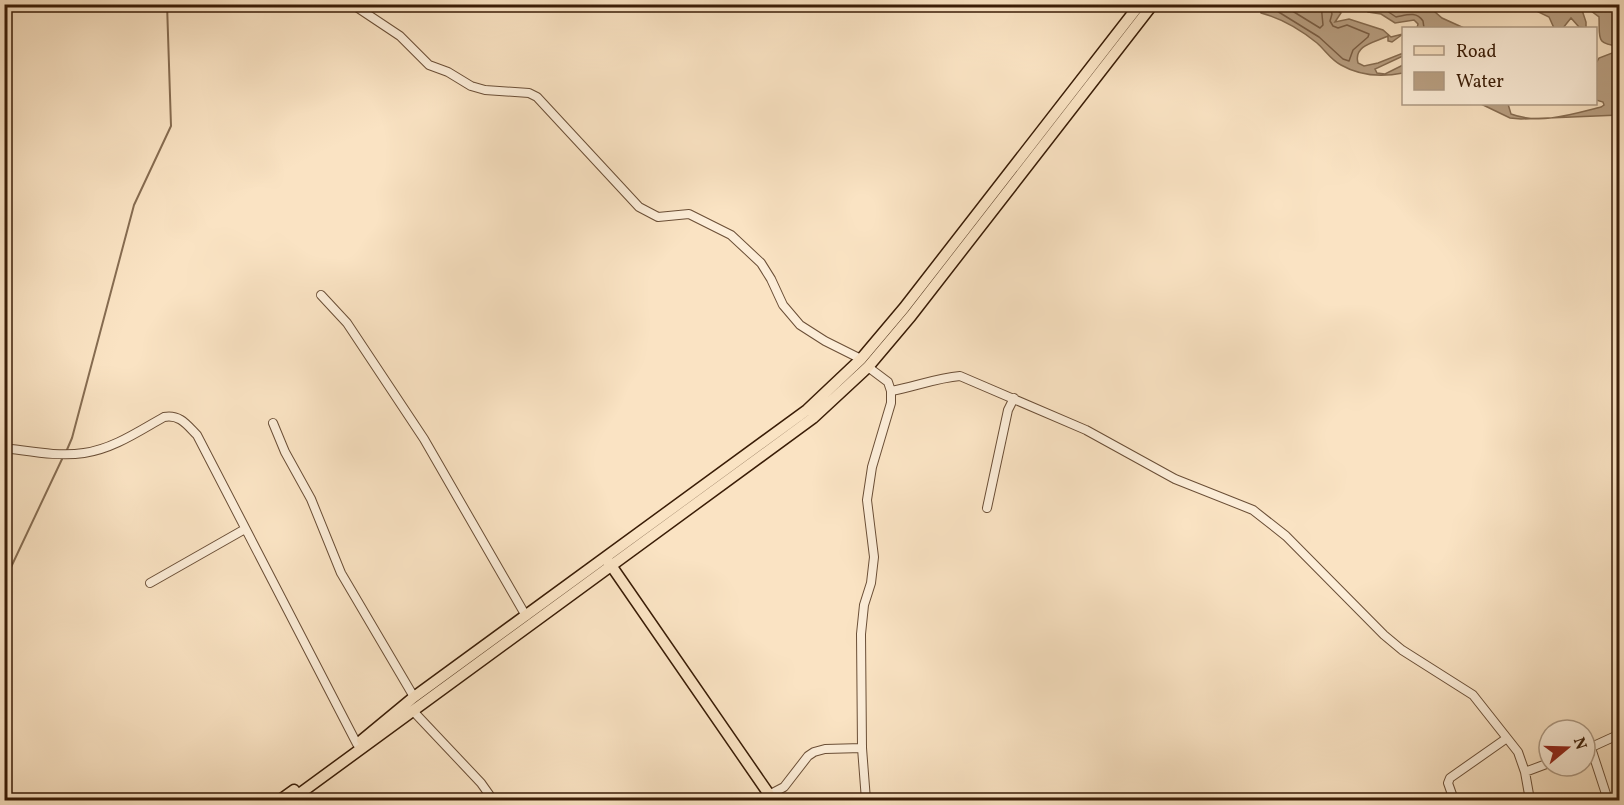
<svg xmlns="http://www.w3.org/2000/svg" width="1624" height="805" font-family="Vollkorn,serif">
	<style>
		.water { fill: #b9a083; stroke: #866c51; stroke-width: 1.5 }
		.lines { fill: none; stroke-linecap: round; stroke-linejoin: round }
		.shore { stroke: #7a5e45; stroke-width: 1.5 }
		.stream { stroke: #866c51; stroke-width: 2 }
		.minor-casing { stroke: #6a4e36; stroke-width: 10 }
		.major-casing { stroke: #3a1d07; stroke-width: 13 }
		.minor { stroke: #fcedd8; stroke-width: 8 }
		.major { stroke: #fae3c3; stroke-width: 10 }
	</style>
	<rect width="100%" height="100%" fill="#fae3c3"/>
	<filter id="stains"><feTurbulence type="fractalNoise" baseFrequency=".00333" numOctaves="4"/><feColorMatrix values="0 0 0 0 .2 0 0 0 0 .09 0 0 0 0 .02 0 0 0 .5 -.17"/></filter>
	<radialGradient id="worn" r=".72"><stop offset=".6" stop-color="#630" stop-opacity="0"/><stop offset="1" stop-color="#630" stop-opacity=".3"/></radialGradient>
	<path class="water" d="M1268,4L1330,5L1341,13L1335,22L1349,19L1383,30L1391,37L1403,34L1392,42L1388,41V36C1376,42 1353,45 1358,63L1364,66L1378,63L1403,53V56L1375,69L1377,73L1385,74L1403,65V73C1382,77 1360,76 1341,65C1331,60 1325,50 1317,43C1301,30 1280,18 1261,13L1260,9Z
		M1368,4L1427,5L1442,18L1464,28H1417L1418,24L1414,20L1395,23L1381,14L1368,12L1365,9Z
		M1524,5H1619V46C1595,44 1600,38 1599,17L1587,8L1582,10L1586,22V28L1579,27L1571,18L1563,28H1554L1549,17Z
		M1612,53L1617,57L1619,56V115L1521,119L1510,118L1481,104H1508L1511,114C1540,125 1573,114 1601,107L1604,105L1603,102L1596,100V63L1599,58Z"/>
	<g class="lines">
		<path class="shore" d="M1268,4L1270,8L1277,11L1319,37L1343,59L1349,61L1353,50L1368,37L1369,34L1347,25L1338,28L1333,26L1330,21L1332,14L1329,4
			M1281,4L1320,28L1323,25L1321,4
			M1371,4L1384,9L1396,17C1407,15 1416,11 1423,21L1424,28"/>
		<path class="stream" d="M66,452L72,438L134,205L171,126L167,4
			M4,582L63,457"/>
		<defs>
			<path id="minor" d="M352,4L400,36L429,65L448,72L471,86L485,90L529,93L537,97L639,207L658,217L689,214L731,235L761,263L771,279L783,305L800,325L825,341L861,359
				M321,295L347,323L424,439L526,616
				M891,391C914,387 936,378 960,376L1086,430L1175,479L1253,510L1286,536L1384,635L1402,650L1473,695L1518,752L1525,772L1530,800
				M273,423L285,452L311,499L341,573L414,697
				M4,448C30,451 58,457 84,453C113,449 139,431 164,417C180,414 187,425 197,435L357,744
				M987,508L1008,410L1014,398
				M150,583L245,529
				M413,711L481,783L493,800
				M1591,748L1608,800
				M1585,750L1620,734
				M1525,772L1549,763
				M759,800L784,787L808,756L814,752L825,749L862,748
				M866,800L862,748L861,634L864,605L871,583L874,557L867,500L872,467L891,403V391L888,382L868,367
				M1454,800L1448,783L1450,778L1507,738"/>
			<path id="major" d="M608,561L773,800
				M362,740L414,697L807,410L861,359L904,308L1140,4
				M280,800L294,790
				M291,800L813,418L868,367L911,316L1153,4"/>
		</defs>
		<use href="#minor" class="minor-casing"/>
		<use href="#major" class="major-casing"/>
		<use href="#minor" class="minor"/>
		<use href="#major" class="major"/>
	</g>
	<rect width="1624" height="805" fill="none" stroke="#fae3c3" stroke-width="24"/>
	<rect x="6" y="6" width="1612" height="793" fill="none" stroke="#3a1d07" stroke-width="3"/>
	<rect x="12" y="12" width="1600" height="781" fill="none" stroke="#3a1d07" stroke-width="1.5"/>
	<rect x="1402" y="27" width="195" height="78" fill="#fcedd8" stroke="#ae9a84" stroke-width="1.5"/>
	<rect x="1414" y="46" width="30" height="9" fill="#fae3c3" stroke="#ae9a84" stroke-width="1.5"/>
	<text x="1456" y="57" font-size="18" fill="#3a1d07">Road</text>
	<rect x="1414" y="72" width="30" height="18" fill="#b9a083" stroke="#ae9a84" stroke-width="1.5"/>
	<text x="1456" y="87" font-size="18" fill="#3a1d07">Water</text>
	<g transform="translate(1567 748) rotate(71)"><circle r="28" fill="#fcedd8" stroke="#ae9a84" stroke-width="1.5"/>
	<path d="M0-4.5L10 22L0 15L-10 22Z" fill="#8f2418"/>
	<text y="-9" font-size="16" font-weight="bold" text-anchor="middle" fill="#3a1d07">N</text>
	</g>
	<rect width="100%" height="100%" filter="url(#stains)"/>
	<rect width="100%" height="100%" fill="url(#worn)"/>
</svg>
